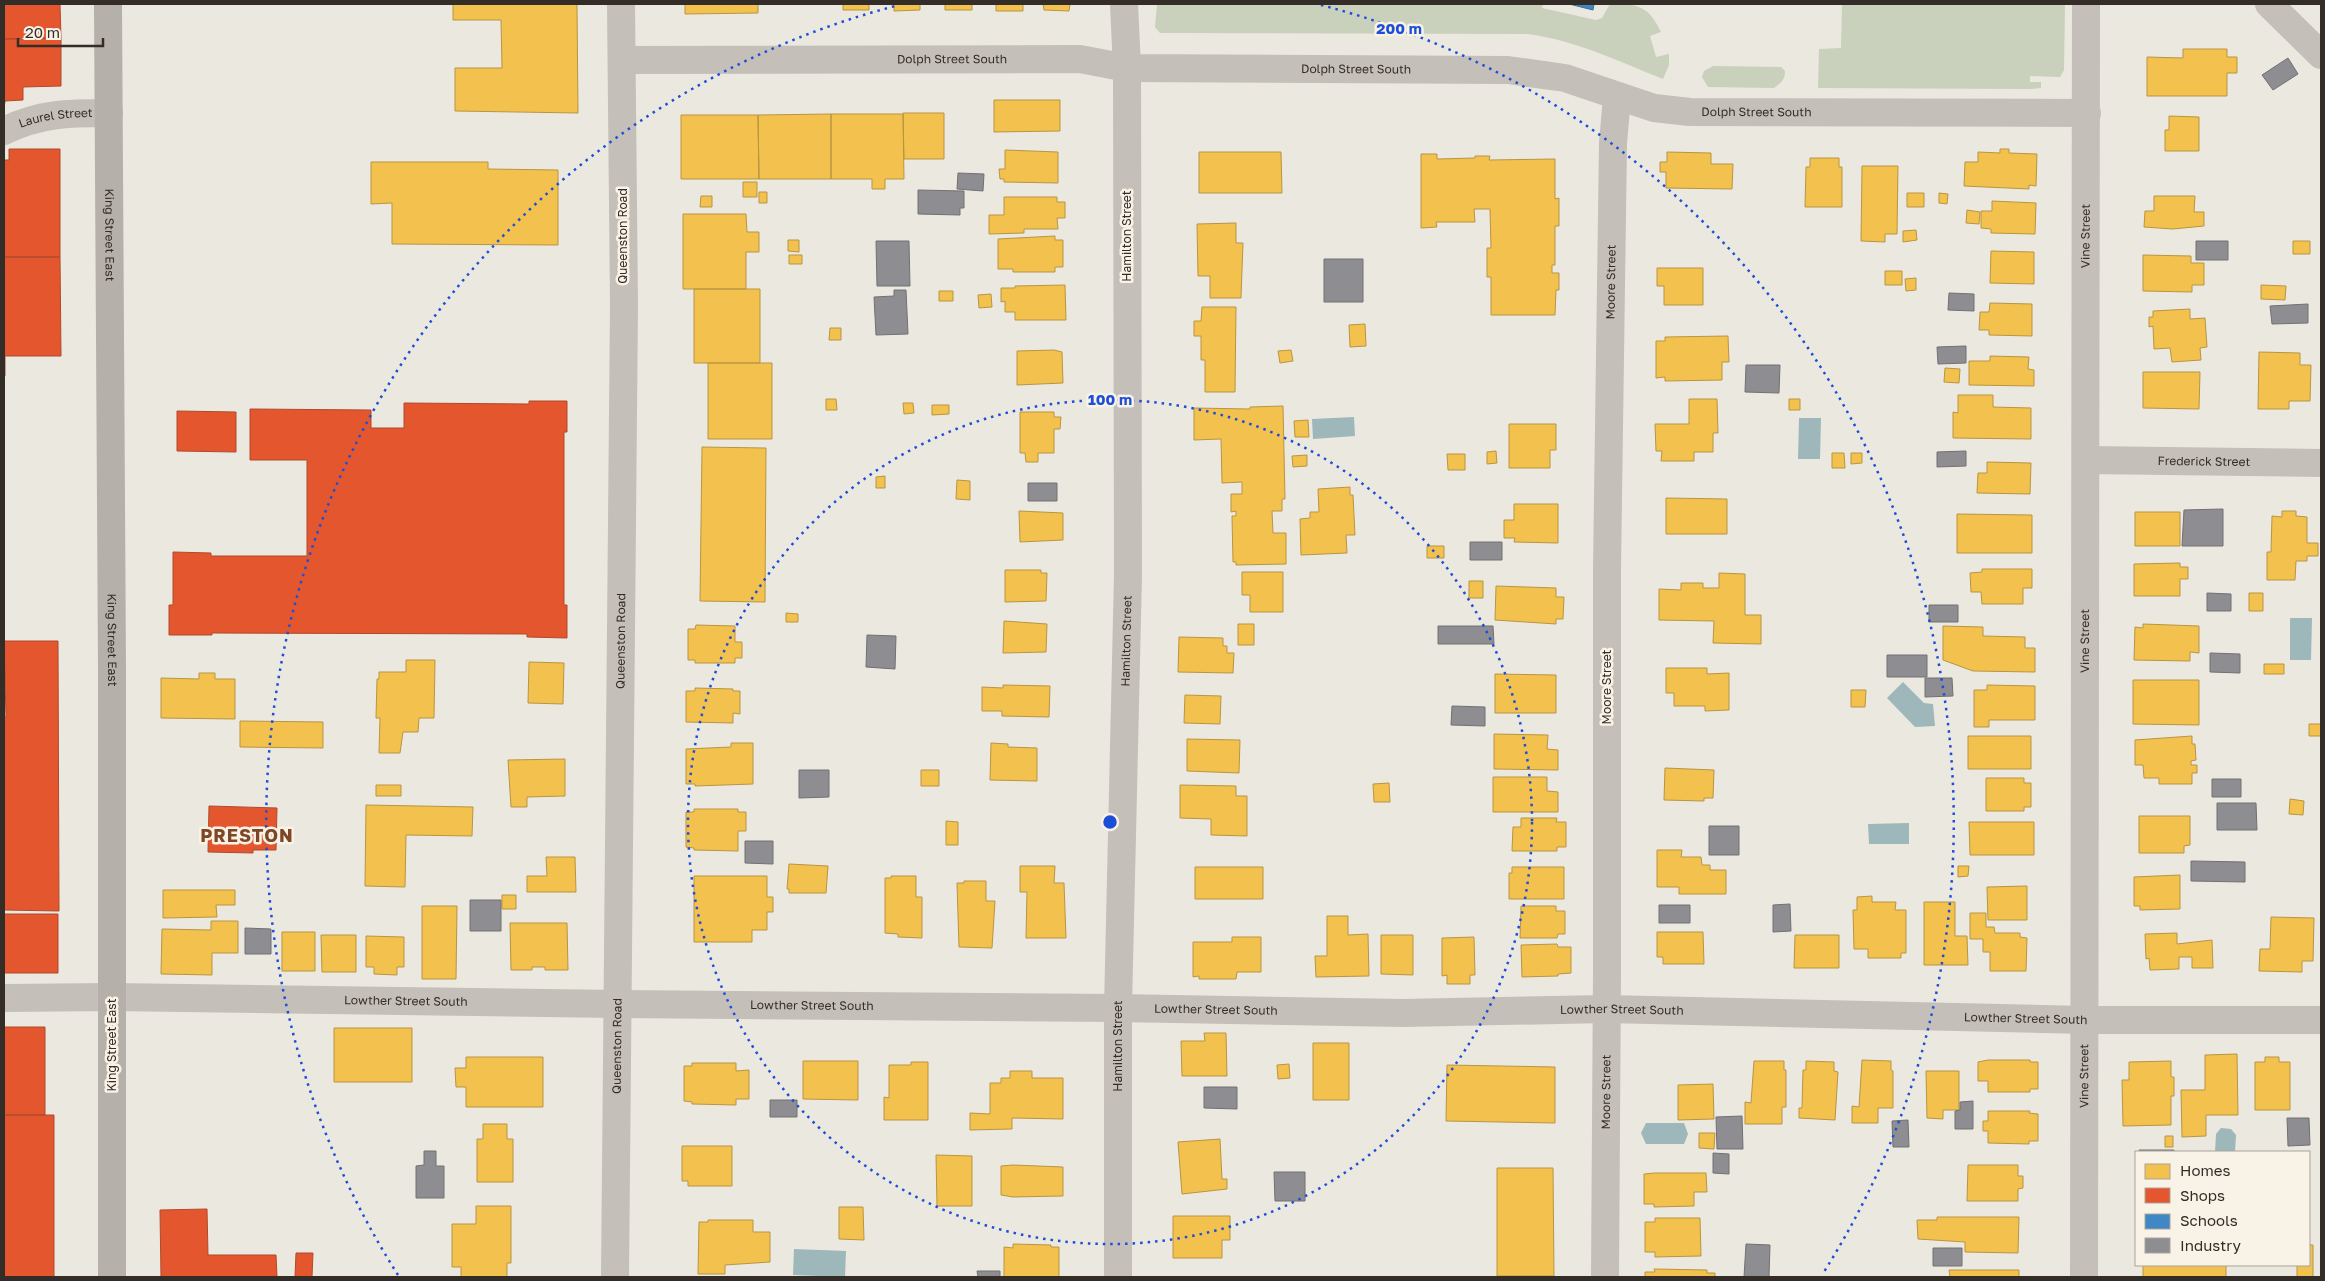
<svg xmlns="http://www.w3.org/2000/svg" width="2325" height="1281" font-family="'Golos Text',sans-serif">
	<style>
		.green { fill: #c9d0bb }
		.water { fill: #9db7ba }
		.homes { fill: #f2c14e; stroke: #b99542 }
		.shops { fill: #e4572e; stroke: #af4a2c }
		.schools { fill: #3f88c5; stroke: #3c6d96 }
		.industry { fill: #8d8d92; stroke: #727072 }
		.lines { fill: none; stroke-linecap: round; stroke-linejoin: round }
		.street { stroke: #c4bfb9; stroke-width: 28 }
		.secondary { stroke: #b5b0a9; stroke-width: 28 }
		.ring { fill: none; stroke: #1d4ed8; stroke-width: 2.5; stroke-dasharray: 2.5 5 }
		.labels { text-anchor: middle; stroke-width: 5; stroke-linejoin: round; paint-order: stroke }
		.street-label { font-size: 12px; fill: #342d27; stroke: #f8f2e7 }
		.district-label { font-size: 18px; font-weight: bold; letter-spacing: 1px; fill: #7d4726; stroke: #f8f2e7 }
		.centre { fill: #1d4ed8; stroke: #f8f2e7; stroke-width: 2.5 }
		.ring-label { font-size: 15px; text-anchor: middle; font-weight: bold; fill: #1d4ed8; stroke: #f8f2e7; stroke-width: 5; stroke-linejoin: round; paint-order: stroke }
	</style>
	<rect width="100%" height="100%" fill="#ebe8e0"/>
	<path class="green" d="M1157,4H1543L1542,8L1596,20L1602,18L1610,4C1638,4 1648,5 1661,32L1650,36L1656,57L1669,54V65L1663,79C1618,61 1575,40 1527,34L1160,33L1155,27Z
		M1842,4H2065L2064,70L2060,77L2030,76V82H2041V88L2031,89L1818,88L1819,49L1841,48Z
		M1713,66L1781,67L1785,71C1785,80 1781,83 1774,88L1708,87L1702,77L1704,71Z"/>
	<path class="water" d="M1354,417L1355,436L1313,439L1312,419Z
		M1799,418H1821L1820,459H1798Z
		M2290,618H2312L2311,660H2290Z
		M1903,682L1924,703L1933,704L1935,726L1915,727L1887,698Z
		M1909,823V844H1869L1868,824Z
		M1646,1123H1684L1688,1134L1684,1144H1646L1641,1133Z
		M2221,1128L2231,1129L2236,1135L2235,1152H2215L2216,1134Z
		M794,1249L846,1251L845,1277L793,1275Z"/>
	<path class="homes" d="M453,4H577L578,113L455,111V68H502L501,20H453Z
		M685,4H758V13L685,14Z
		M843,4H869V10H843Z
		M894,4H920V10L894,11Z
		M945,4H972V10H945Z
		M996,4H1023V11H996Z
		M1043,4H1070L1069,11L1044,10Z
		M2183,49H2227V57H2237V73H2227V96H2147V57L2183,58Z
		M994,100H1060V131L994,132Z
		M903,113H944V159H904Z
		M831,114H903L904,179H885V189H872V179H831Z
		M831,114V179H759L758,115Z
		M681,115H758L759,179H681Z
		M2169,116L2199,117V151H2165V130H2169Z
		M2000,149H2009V153L2037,154L2036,186L2029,185V189L1964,186L1965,162H1978V152L2000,153Z
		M1005,150L1058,152V183L1004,182V179H1000L999,169H1005Z
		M1199,152H1281L1282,193H1199Z
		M1667,152L1711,153V164H1733L1732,189L1666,188V172H1660V162H1667Z
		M1421,154H1437V159L1475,158V156H1490L1489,160L1555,159V199L1559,198V226H1555V265H1552V273H1559V290H1556L1555,315H1491V277H1487V248H1491L1490,209H1474L1475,222H1436L1437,227L1421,228Z
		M1810,158H1839V167H1842V207H1805L1806,167H1810Z
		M371,162H488V169L558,170V245L392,244V203L371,204Z
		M1862,166H1898L1897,234H1885V242L1861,241Z
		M743,182H757V197H743Z
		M759,192H767V203H759Z
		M1907,193H1924V207H1907Z
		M1939,193L1948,194L1947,204L1939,203Z
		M701,196H712V207H700Z
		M2154,196H2195L2194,212H2204V226L2173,229L2144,227L2145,211H2154Z
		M1004,197H1057V202H1065V218H1057L1058,229H1024V233L989,234V215H1004Z
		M1992,201L2036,203L2035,234L1991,233V229L1981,228V211H1992Z
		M1967,210L1980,212L1979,224L1966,223Z
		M683,214H746L747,232H759V252H746V289H683Z
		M1236,223V243H1243L1241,298H1210V276H1198L1197,224Z
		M1916,230L1917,240L1903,242V231Z
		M1055,236V240H1063V267H1055V272H1013V269H998V239Z
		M788,240H799V252L788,251Z
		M2293,241H2310V254H2293Z
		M1991,251L2034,252V284L1990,283Z
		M789,255H802V264H789Z
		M2143,255L2191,256V263H2204V285H2192V292L2143,291Z
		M1657,268H1703V305H1664V286H1657Z
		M1885,271H1902V285H1885Z
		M1916,278V290L1906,291L1905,279Z
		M1065,285L1066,320H1015V312H1005V301L1001,302V288H1015V286Z
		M2261,285L2286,286L2285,300L2261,299Z
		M694,289H760V363H694Z
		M939,291H953V301H939Z
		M991,294L992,307L979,308L978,295Z
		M1990,303L2032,304V336L1989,335V330H1979L1980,312H1989Z
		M1202,307H1236L1235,392H1205V360H1201V336H1194V321H1201Z
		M2190,309V319L2205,318L2207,347L2200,348L2201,360L2172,362L2170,348L2154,349L2153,326L2149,327V317H2153V311Z
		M1365,324L1366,346L1350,347L1349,325Z
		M830,328H841V340H829Z
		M1728,336L1729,362H1722V380L1665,381V377L1656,378V341H1665V337Z
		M1054,350L1062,352L1063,383L1017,385V351Z
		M1291,350L1293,361L1280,363L1278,351Z
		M2259,352L2300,353V365H2311L2310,401H2289V409H2258Z
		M1990,356L2029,357L2028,369L2034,370V386L1969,385V361H1990Z
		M708,363H772V439H708Z
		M1945,368L1960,369L1959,383L1944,382Z
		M2143,372H2200L2199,409L2143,408Z
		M1958,395H1993V407L2031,408V439L1953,438V412L1958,413Z
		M826,399H836L837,410H826Z
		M1689,399H1717L1718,433H1713V452H1694V461H1661L1662,451H1656L1655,424H1689Z
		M1789,399H1800V410H1789Z
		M903,403H913L914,413L904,414Z
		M932,405H949V414L932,415Z
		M1283,406L1285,499H1282V511H1272L1273,533H1286V564L1236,565V562H1233L1232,516H1236V511L1231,512V494H1242V482L1222,483L1221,439L1194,440V408L1250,409V407Z
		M1020,412H1054V417H1061L1060,429H1054V453H1038V462H1026L1025,453H1020Z
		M1308,420L1309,437H1295L1294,421Z
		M1509,424H1556V450H1550V468H1509Z
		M702,447L766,448L765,602L700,601Z
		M1496,451L1497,463L1487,464V452Z
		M1832,453H1844L1845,468H1832Z
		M1851,453H1862V463L1851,464Z
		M1447,454H1465V470H1448Z
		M1307,455V466L1293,467L1292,456Z
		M1987,462L2031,463L2030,494L1977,493L1978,473H1987Z
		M885,476V488H876V477Z
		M957,480L970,481V500L956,499Z
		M1350,487V495H1353L1355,535H1346L1347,553L1301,555L1300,519L1310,518V512H1319L1318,489Z
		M1666,498L1727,499V534H1666Z
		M1514,504H1558V543L1514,542L1515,538H1504V520H1514Z
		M1019,511L1063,513V540L1020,542Z
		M2282,511H2296V516L2307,517V543H2318V556H2307V561H2296L2295,580H2267V552H2271L2272,516L2282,517Z
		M2135,512H2180V546H2135Z
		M1957,514L2032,515V553H1957Z
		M1427,546H1444V558H1427Z
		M2180,563V567H2188V579H2180V596H2134V564Z
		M1982,569H2032V588H2023V604H1982L1981,592H1971L1970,573L1982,572Z
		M1005,570H1041V573H1047L1046,601L1005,602Z
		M1242,572H1283V612H1250V595H1242Z
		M1719,573L1745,574V615H1761V644L1713,643L1714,621L1659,620V589L1681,590V583H1703V588H1719Z
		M1469,581H1483V598H1469Z
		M1496,586L1556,588V597H1564L1563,619H1556V624L1495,620Z
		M2249,593H2263V611H2249Z
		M786,613L798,614V622H786Z
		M1004,621L1047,624L1046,652L1003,653Z
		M1238,624H1254V645H1238Z
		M2143,624L2199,626V653L2190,652V661L2134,660L2135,627L2143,628Z
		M696,625L735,626V642H742V658H735V663H695V660H688V629H695Z
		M1943,626L1983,627V636L2025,637V648H2035V672L1973,671L1943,660Z
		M1179,637L1223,638V646H1227V653H1234L1233,673L1178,672Z
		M406,660H435L434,718H419L418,732H403L400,753H379L380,718H376L377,679H379V672H406Z
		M529,662L564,663L563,704L528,703Z
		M2264,664H2284V674H2264Z
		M1666,668H1707V674L1729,673V710L1705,711V706H1674V693H1666Z
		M199,673H215V679H235V719L161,718V678L199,679Z
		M1495,674L1556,675V713H1495Z
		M2133,680H2199V725L2133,724Z
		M1003,685L1050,686L1049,717L1002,716V711H982V687L1003,688Z
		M1987,685L2035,686V720H1989V727H1974V690H1987Z
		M695,688L733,689V691H740V714L733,713V723L686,722V691H695Z
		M1851,690H1866L1865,707H1851Z
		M1185,695L1221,696L1220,724L1184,723Z
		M240,721L323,722V748L240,747Z
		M2309,724H2321V736H2309Z
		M1494,734L1548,735L1547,749L1558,750V770L1494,769Z
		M1968,736H2031V769H1968Z
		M2192,736V744H2195L2196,760L2191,761V765H2197V773H2192V784H2159V778H2144L2143,765H2135V740Z
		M1187,739L1240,740L1239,773L1187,771Z
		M731,743H753V784L695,786V784H686V749L731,747Z
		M991,743L1008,744V747L1037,748V781L990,780Z
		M565,759V796L527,797V807H511L508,760Z
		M1665,768L1714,770L1713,798H1704V801L1664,800Z
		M921,770H939V786H921Z
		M1493,777H1547V791L1558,792V812H1493Z
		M1986,778H2024V783H2031V807H2024V811H1986Z
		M1389,783L1390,802H1374L1373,784Z
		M376,785H401V796H376Z
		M1180,785L1236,786V796H1247V836L1211,835V819L1180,818Z
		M2290,799L2304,801L2303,815L2289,814Z
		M366,805L473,807L472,836L406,835L405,887L365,886Z
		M694,809H738V812H746V831H738V851L694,850V848L686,847V812H694Z
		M2139,816H2190V845L2184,846V853H2139Z
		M1521,818H1557L1556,822H1566V847H1557V851H1512L1513,827H1521Z
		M946,821L958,822V845H946Z
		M1969,822H2034V855H1970Z
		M1657,850H1682L1681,857H1701L1702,865H1710V870H1726V894H1679V887H1657Z
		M546,857H575L576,892H527V876H547Z
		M789,864L828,866L826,893H789V889H787Z
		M1020,866H1055L1054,883H1064L1066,938H1026L1027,892H1020Z
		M1958,866H1969L1968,876L1958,877Z
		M1195,867H1263V899H1195Z
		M1512,867H1564V899H1509V873H1512Z
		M2180,875V909L2140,910V906H2134V877Z
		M694,876H767V897H773V912H767V930H752V942H694Z
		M891,876H916V897H922V938L898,937V934L885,933V878H891Z
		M964,881H986V901H995L992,948L959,947L957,883H964Z
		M2027,886V920H1988L1987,887Z
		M163,890H235V905H216L217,917L163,918Z
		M502,895H516V909H502Z
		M1872,896V902H1896L1895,910H1906V953H1901V958H1868V949H1854L1853,910H1857V897Z
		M1924,902H1955V936H1967L1968,965H1924Z
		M422,906H457L456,979H422Z
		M1521,906H1556V911H1565V934H1558L1557,938H1520Z
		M1970,913H1986V927H1994L1995,933H2020V937L2027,938L2026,971H1990V952H1983V939H1970Z
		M1327,916H1348V935L1368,934L1369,976L1316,977L1315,956H1327Z
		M2271,917L2314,918L2313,961H2302V972L2259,971L2260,949H2270Z
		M211,921H238V953H212V975L161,974L162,929L211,930Z
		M510,923H567L568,970H545V967H532V970H511Z
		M282,932H315V971H282Z
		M1657,932H1703L1704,964H1663V957H1657Z
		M2177,933V944L2212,940L2213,968H2192V957H2179V969L2150,970L2149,958L2146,959L2145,934Z
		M321,935H356V972H322Z
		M1381,935H1413V975L1381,974Z
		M1795,935H1839V968H1794Z
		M366,936L404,937V967H397V975L374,974V967H366Z
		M1232,937H1261V972H1237L1236,979H1199V976L1193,977V942H1232Z
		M1474,937L1475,975H1470V984H1447V975L1442,976V938Z
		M1557,944L1558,947H1571V973L1558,974V976L1522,977L1521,945Z
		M334,1028H412V1082H334Z
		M1204,1033H1226L1227,1076H1182L1181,1041H1205Z
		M1313,1043H1349V1100H1313Z
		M2237,1054L2238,1115H2206V1136L2182,1137L2181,1090H2205V1055Z
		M466,1057H543V1107H466V1087H456L455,1068H466Z
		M2265,1057H2279V1062H2290V1110H2255V1062H2265Z
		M1862,1060L1891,1061V1070L1893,1071V1108H1878V1123H1852V1106L1859,1107Z
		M1988,1060H2030V1062H2038V1089H2030V1092H1988V1081H1978V1062Z
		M803,1061H858V1100L803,1099Z
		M1754,1061H1784V1070H1786V1107H1782V1124H1745V1102L1751,1103Z
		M1806,1061L1834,1062V1071L1838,1072L1835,1120L1799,1118V1108H1802L1803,1070H1806Z
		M2171,1061V1077H2174V1096H2171V1125L2123,1126L2122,1080H2129V1062Z
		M911,1062H928V1120H884V1097L889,1098V1065H911Z
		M692,1063H736V1071L749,1070V1099H736V1105L692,1104V1102L684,1101V1066H692Z
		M1289,1064L1290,1078L1278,1079L1277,1065Z
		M1447,1065L1555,1067V1123L1446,1121Z
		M1010,1071H1032V1078H1063V1119L1012,1118V1129L970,1130V1113L990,1114V1083H1001V1078H1010Z
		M1926,1071H1959V1110H1943V1119L1927,1118Z
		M1713,1084L1714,1119L1678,1120V1085Z
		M1988,1111H2030L2029,1113L2038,1114V1141H2029V1144L1988,1143V1131H1983V1121H1988Z
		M483,1124H507V1139H513V1182H477V1139H483Z
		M1699,1133H1715L1714,1149L1699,1148Z
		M2165,1136H2173V1147H2165Z
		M1220,1139L1222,1179H1227V1189L1182,1194L1178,1142Z
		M682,1146H732V1186H688V1181H682Z
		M936,1155L972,1156V1206H937Z
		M1013,1165L1063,1167V1196L1013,1197L1001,1195V1166Z
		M1968,1165H2018V1176H2023V1188L2018,1189V1201H1967Z
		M1497,1168H1553L1554,1276H1497Z
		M1655,1173H1706L1707,1192H1694V1206L1654,1207V1204H1644V1174Z
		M476,1206H511V1263H507V1277H461V1267H452V1224H476Z
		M839,1207H863L864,1240L839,1239Z
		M1173,1216H1230V1240H1222V1258H1173Z
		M1937,1217H2019L2018,1253L1965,1252V1242L1918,1239L1917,1220H1937Z
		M1655,1218H1700L1701,1256L1655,1257V1252H1645V1222H1655Z
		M708,1220H753V1232H770V1262L725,1265V1274H698L699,1222H708Z
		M1013,1244L1051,1245V1247H1059V1277H1004V1247L1013,1248Z
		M2309,1245H2313V1277H2297V1265H2309Z
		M2143,1265H2226V1277H2143Z
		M1654,1269L1707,1270V1273H1715V1277H1645V1272H1655Z
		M1949,1270H2019V1277H1950Z"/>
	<path class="shops" d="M4,4H60L61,38L4,39Z
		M61,38V86L23,87V100L5,101L4,109V39Z
		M9,149H60V257H4V160H9Z
		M4,257H60L61,356H5V376H4Z
		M529,401H567V432H564V605H567V638L527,637V634L212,633V635H169V605H173V552L211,553V556H307V460H250V409L371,410V428H404V403L529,404Z
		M177,411L236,412V452L177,451Z
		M4,641H58L59,911L4,910V717H6Z
		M209,806L277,808L276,850H253V853L208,852Z
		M4,914H58V973H4Z
		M4,1027H45V1115H4Z
		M4,1115H54V1277H4Z
		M207,1209L208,1255H276L277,1277H161L160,1210Z
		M296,1253H313L312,1277H295Z"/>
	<path class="schools" d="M1569,4H1594L1593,10Z"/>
	<path class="industry" d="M2288,58L2298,74L2273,90L2262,75Z
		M958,173L984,174L983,191L957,189Z
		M918,190L964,191V208H960V215L918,214Z
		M876,241H909L910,286H877Z
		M2196,241H2228V260H2196Z
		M1324,259H1363V302H1324Z
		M894,290H906L908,334L876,335L874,297L894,296Z
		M1949,293L1974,294V311L1948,310Z
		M2308,304V323L2272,324L2270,306Z
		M1966,346V363L1938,364L1937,347Z
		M1746,365H1780L1779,393L1745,392Z
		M1966,451V466L1937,467V452Z
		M1028,483H1057V501H1028Z
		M2223,509V546H2182L2184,510Z
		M1470,542H1502V560H1470Z
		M2207,593L2231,594V611H2207Z
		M1929,605H1958V622H1929Z
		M1438,626H1493L1494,644H1438Z
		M867,635L896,636L895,669L866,667Z
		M2210,653L2240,654V673L2210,672Z
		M1887,655H1927V677H1887Z
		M1925,678H1952L1953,696L1925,697Z
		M1452,706L1485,707V726L1451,725Z
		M799,770H829V797L799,798Z
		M2212,779H2241V797H2212Z
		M2217,803H2256L2257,830H2217Z
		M1709,826H1739V855H1709Z
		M745,841H773V864L745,863Z
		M2191,861L2245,862V882L2191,881Z
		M470,900H501V931H470Z
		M1790,904L1791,931L1773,932V905Z
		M1659,905H1690V923H1659Z
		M245,928L271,929V954H245Z
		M1204,1087H1237V1109L1204,1108Z
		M770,1100H797V1117H770Z
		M1973,1101V1129H1955V1111L1960,1110V1102Z
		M1742,1116L1743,1149H1717L1716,1117Z
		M2287,1118H2309L2310,1145L2288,1146Z
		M1908,1120L1909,1147H1893L1892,1121Z
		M2139,1150H2174V1152H2140Z
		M424,1151H436V1166H444V1198H416V1166L424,1165Z
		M1713,1153L1729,1154V1174L1713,1173Z
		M1274,1172H1305V1201H1275Z
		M1746,1244L1770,1245L1769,1277H1744Z
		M1933,1248H1962V1266H1933Z
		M977,1271H1000V1277H978Z"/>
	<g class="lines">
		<g class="street">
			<path d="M2269,4L2321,55"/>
			<path id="s1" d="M622,60L1080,59L1127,68L1508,70L1565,78L1654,108L1690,112L2087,113"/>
			<path id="s2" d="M4,131C40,113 70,113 109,113"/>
			<path id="s3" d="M2086,460L2321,463"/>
			<path id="s4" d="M4,998L112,997L618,1004L1118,1008L1403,1013L1607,1009L2084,1020H2321"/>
			<path id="s5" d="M615,1277L624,305L621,4"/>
			<path id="s6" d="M1118,1277V1008L1128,574L1127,68L1124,4"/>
			<path id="s7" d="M1605,1277L1607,973V569L1613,143L1617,97"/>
			<path id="s8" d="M2084,1277L2086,4"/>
		</g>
		<path class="secondary" id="s9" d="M108,4L112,669V1277"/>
	</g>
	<g class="ring">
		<circle cx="1110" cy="822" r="422"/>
		<path d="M398 1275A844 844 0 0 1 899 5M1321 5A844 844 0 0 1 1822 1275"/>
	</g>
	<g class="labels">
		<g class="street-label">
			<text dy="4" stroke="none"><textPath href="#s1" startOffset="330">Dolph Street South</textPath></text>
			<text dy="4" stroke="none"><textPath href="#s1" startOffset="735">Dolph Street South</textPath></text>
			<text dy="4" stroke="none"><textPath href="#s1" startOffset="1141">Dolph Street South</textPath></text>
			<text dy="4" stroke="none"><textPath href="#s2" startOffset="54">Laurel Street</textPath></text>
			<text dy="4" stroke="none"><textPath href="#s9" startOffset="231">King Street East</textPath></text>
			<text transform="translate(623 236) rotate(-90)" y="4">Queenston Road</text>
			<text transform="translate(1127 236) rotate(-90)" y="4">Hamilton Street</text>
			<text dy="4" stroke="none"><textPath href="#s8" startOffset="1041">Vine Street</textPath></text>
			<text dy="4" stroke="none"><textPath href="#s7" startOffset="995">Moore Street</textPath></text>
			<text dy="4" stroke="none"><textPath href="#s3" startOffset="118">Frederick Street</textPath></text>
			<text dy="4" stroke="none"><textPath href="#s9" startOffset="636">King Street East</textPath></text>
			<text dy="4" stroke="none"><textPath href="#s5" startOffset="636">Queenston Road</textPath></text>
			<text dy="4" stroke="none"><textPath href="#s6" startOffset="636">Hamilton Street</textPath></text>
			<text dy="4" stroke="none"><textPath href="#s8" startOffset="636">Vine Street</textPath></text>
			<text transform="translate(1607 687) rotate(-90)" y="4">Moore Street</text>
			<text dy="4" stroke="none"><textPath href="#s4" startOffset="402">Lowther Street South</textPath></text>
			<text dy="4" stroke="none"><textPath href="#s4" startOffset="808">Lowther Street South</textPath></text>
			<text dy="4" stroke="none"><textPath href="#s4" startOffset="1212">Lowther Street South</textPath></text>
			<text dy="4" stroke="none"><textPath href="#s4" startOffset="1618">Lowther Street South</textPath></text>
			<text dy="4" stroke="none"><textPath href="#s4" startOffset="2022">Lowther Street South</textPath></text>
			<text transform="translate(112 1045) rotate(-90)" y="4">King Street East</text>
			<text dy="4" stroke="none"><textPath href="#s5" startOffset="231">Queenston Road</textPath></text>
			<text dy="4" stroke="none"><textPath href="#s6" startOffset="231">Hamilton Street</textPath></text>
			<text dy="4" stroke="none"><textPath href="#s8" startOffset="201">Vine Street</textPath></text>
			<text dy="4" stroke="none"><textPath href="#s7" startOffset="185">Moore Street</textPath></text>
		</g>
		<g class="district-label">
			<text x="247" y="842">PRESTON</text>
		</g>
	</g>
	<circle cx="1110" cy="822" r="8" class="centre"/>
	<g class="ring-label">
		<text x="1399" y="34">200 m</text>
		<text x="1110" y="405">100 m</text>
	</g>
	<rect width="2325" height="1281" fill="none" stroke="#342d27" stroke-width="10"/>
	<rect x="2135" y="1151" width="175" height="115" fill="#f8f2e7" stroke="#aaa39a"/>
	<rect x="2145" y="1164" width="25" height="15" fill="#f2c14e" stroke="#aaa39a"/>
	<text x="2180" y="1176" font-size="15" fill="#342d27">Homes</text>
	<rect x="2145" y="1188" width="25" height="15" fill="#e4572e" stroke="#aaa39a"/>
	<text x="2180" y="1201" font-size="15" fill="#342d27">Shops</text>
	<rect x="2145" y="1214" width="25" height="15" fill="#3f88c5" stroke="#aaa39a"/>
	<text x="2180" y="1226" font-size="15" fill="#342d27">Schools</text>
	<rect x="2145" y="1238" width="25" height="15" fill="#8d8d92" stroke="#aaa39a"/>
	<text x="2180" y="1251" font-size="15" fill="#342d27">Industry</text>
	<path d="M18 38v8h85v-8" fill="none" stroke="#342d27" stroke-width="2.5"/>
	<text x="25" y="38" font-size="15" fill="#342d27" stroke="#f8f2e7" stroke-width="4" paint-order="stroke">20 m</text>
</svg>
